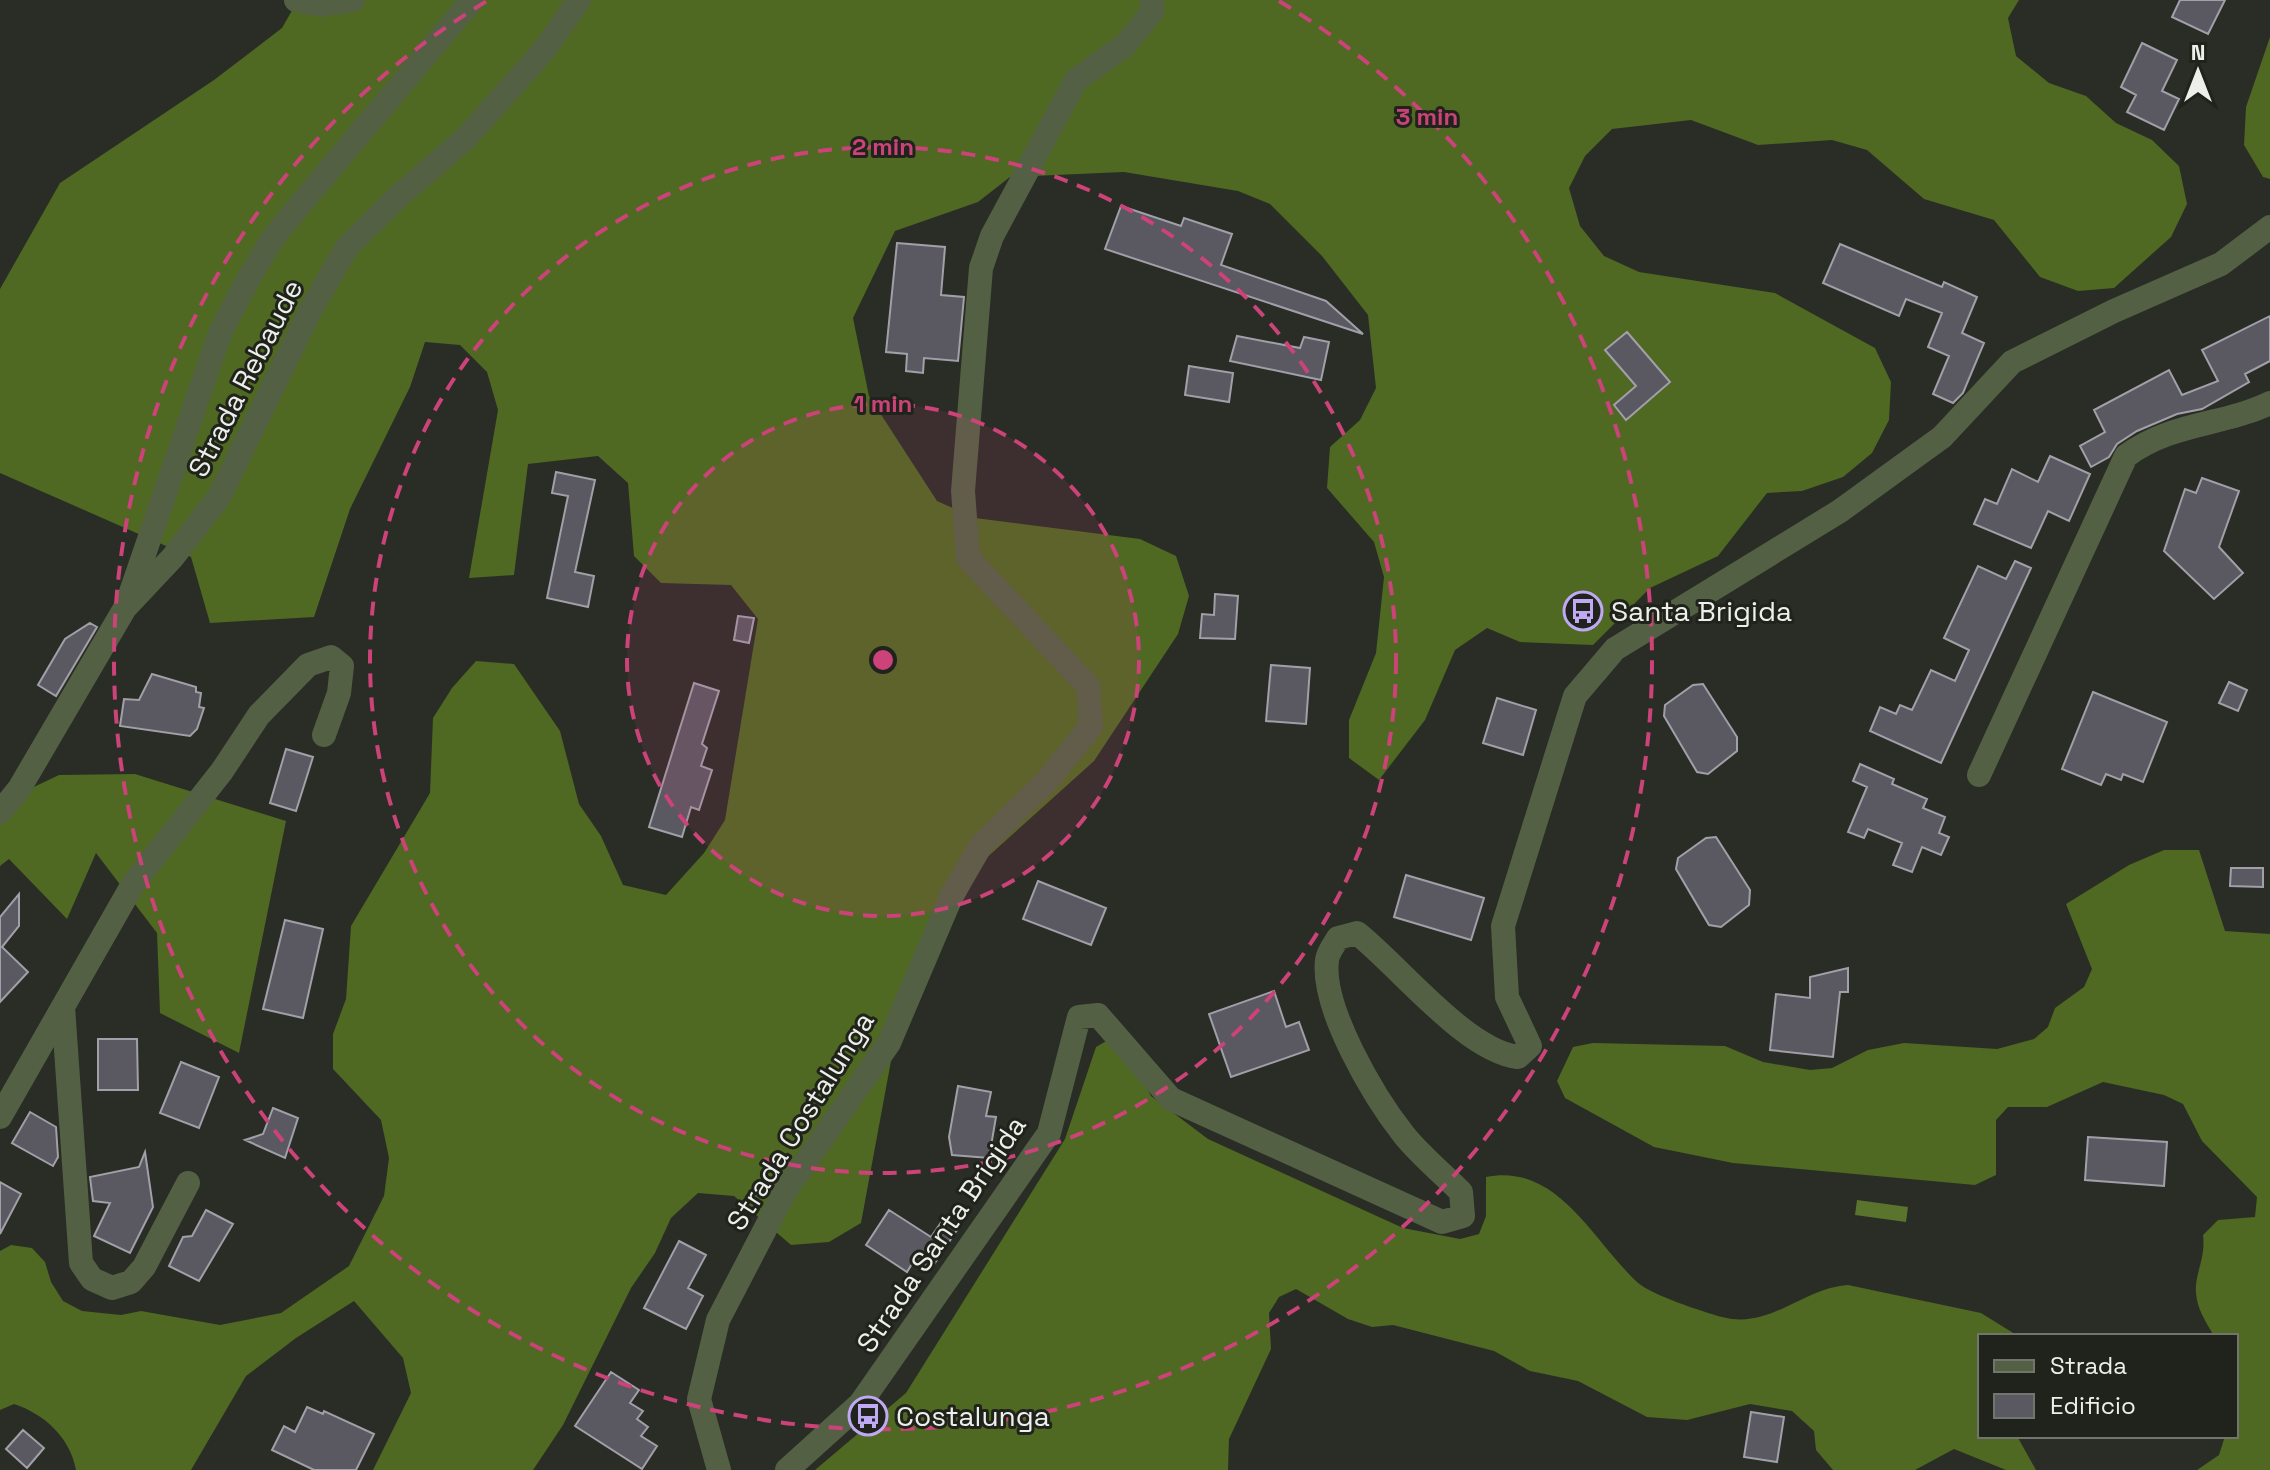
<svg xmlns="http://www.w3.org/2000/svg" width="2270" height="1470" font-family="'Space Grotesk',sans-serif">
	<style>
		.forest { fill: #4f6822 }
		.water { fill: #5a742e }
		.building { fill: #5a5861; stroke: #a19fa8; stroke-width: 2 }
		.lines { fill: none; stroke-linecap: round; stroke-linejoin: round }
		.minor { stroke: #546044; stroke-width: 24 }
		.ring { fill: none; stroke: #cb4378; stroke-width: 4; stroke-dasharray: 14 10 }
		.labels { text-anchor: middle; stroke-width: 6; stroke-linejoin: round; paint-order: stroke }
		.street-label { font-size: 28px; fill: #edefea; stroke: #20231b }
		.poi-label { font-size: 28px; fill: #edefea; stroke: #20231b; text-anchor: start }
		.centre { fill: #cb4378; stroke: #20231b; stroke-width: 4 }
		.ring-label { font-size: 24px; text-anchor: middle; font-weight: bold; fill: #cb4378; stroke: #20231b; stroke-width: 6; stroke-linejoin: round; paint-order: stroke }
	</style>
	<rect width="100%" height="100%" fill="#292d25"/>
	<path class="forest" d="M298,0H2019L2008,18L2016,56L2049,83L2086,96L2116,123L2152,140L2179,166L2187,204L2171,237L2114,288L2078,291L2040,277L1994,220L1924,199L1867,150L1832,140L1758,145L1691,120L1612,129L1585,156L1569,188L1580,226L1604,256L1639,272L1775,293L1875,348L1891,382L1889,420L1872,453L1843,477L1802,491L1767,493L1718,556L1650,588L1593,645L1520,642L1487,628L1455,650L1425,720L1379,780L1349,758V720L1376,653L1384,577L1374,542L1327,488L1330,447L1360,420L1376,388L1368,315L1322,256L1270,204L1238,191L1124,172L1010,177L978,202L895,231L853,318L869,396L937,501L975,518L1140,539L1176,556L1189,596L1178,634L1094,761L983,861L896,1034L861,1223L829,1242L791,1245L734,1196L698,1193L671,1218L655,1253L631,1288L563,1425L533,1470H373L411,1393L403,1358L354,1301L296,1338L246,1376L191,1470H76C70,1437 44,1414 14,1404L0,1410V1251L11,1245L32,1248L45,1262L51,1282L63,1301L82,1311L121,1315L141,1311L220,1325L281,1313L349,1266L384,1196L389,1158L381,1120L333,1069V1034L346,999L351,926L430,793L433,718L452,688L476,661L514,664L560,731L579,804L601,836L623,885L666,895L704,853L725,820L758,619L731,585L661,583L634,556L628,483L598,456L528,464L514,575L469,578L498,410L487,372L460,345L425,342L410,387L350,509L314,617L210,623L191,557L0,473V289L60,183L214,80L282,28Z
		M2270,37V179L2263,177L2244,145L2246,107Z
		M135,774L286,821L239,1053L160,1013L157,933L96,853L67,919L9,859L0,866V803L59,775Z
		M2164,850H2199L2225,931L2270,934V1470H2197L2219,1455L2225,1436H2236V1336H2214C2206,1322 2197,1309 2196,1293C2194,1275 2206,1259 2203,1235L2218,1220L2255,1217L2257,1197L2202,1141L2183,1104L2164,1095L2103,1082L2047,1107H2008L1996,1120V1175L1975,1185L1733,1163L1654,1147L1565,1098L1557,1081L1573,1047L1593,1043L1725,1046L1763,1062L1810,1070L1832,1068L1868,1050L1904,1043L1997,1049L2034,1039L2048,1027L2055,1008L2084,987L2092,969L2066,904L2129,865Z
		M1108,1040L1143,1080L1151,1096L1208,1139L1403,1228L1460,1239L1479,1234L1486,1216V1177C1557,1162 1593,1241 1637,1282C1649,1294 1703,1312 1722,1317C1770,1330 1802,1288 1848,1285L1981,1313L2018,1336H1980V1436H2017L2036,1470H2006L1954,1449L1915,1470H1833L1816,1450L1814,1431L1792,1411L1750,1404L1687,1420L1647,1417L1578,1381L1530,1371L1494,1351L1393,1325L1372,1327L1348,1319L1296,1289L1279,1297L1269,1313L1271,1349L1229,1439L1228,1470H815L906,1393L1065,1139L1096,1047Z"/>
	<path class="water" d="M1857,1200L1908,1207L1906,1222L1855,1215Z"/>
	<path class="building" d="M2180,0H2225L2208,34L2172,17Z
		M2142,43L2177,60L2162,91L2179,99L2164,130L2127,112L2136,95L2121,87Z
		M1121,206L1181,226L1184,218L1232,234L1221,265L1326,301L1363,334L1105,249Z
		M897,243L945,247L941,295L964,297L958,361L924,358L923,373L906,371L907,354L886,352Z
		M1840,244L1942,287L1944,282L1977,297L1962,333L1984,343L1963,393L1953,403L1933,394L1949,356L1928,347L1942,313L1906,299L1899,316L1823,283Z
		M2270,316V361L2245,374L2249,382L2202,409L2177,414L2137,431L2117,444L2109,457L2091,467L2080,446L2105,432L2094,410L2169,370L2182,395L2218,381L2202,350Z
		M1627,332L1670,382L1626,420L1614,405L1636,386L1605,350Z
		M1237,336L1300,348L1304,337L1329,342L1321,380L1230,361Z
		M1189,366L1233,373L1229,402L1185,395Z
		M2050,456L2090,474L2069,521L2048,511L2031,548L1974,524L1985,499L1997,504L2012,469L2038,482Z
		M556,472L595,480L575,572L594,576L588,607L547,598L568,496L552,493Z
		M2202,478L2239,491L2219,547L2243,573L2214,599L2164,551L2185,489L2196,493Z
		M2015,561L2031,568L1941,763L1870,731L1880,707L1896,714L1900,705L1912,710L1931,670L1955,681L1969,650L1944,638L1978,566L2006,579Z
		M1215,594L1238,596L1235,639L1200,638L1202,614L1214,615Z
		M738,616L754,618L749,643L734,640Z
		M90,623L97,627L56,696L38,685L65,639Z
		M1271,665L1310,668L1306,724L1266,721Z
		M152,674L196,687V692L201,693L199,707L204,708L197,729L190,736L120,726L124,699L139,700Z
		M2229,682L2247,690L2238,711L2219,703Z
		M694,683L719,691L702,744L707,748L701,766L712,770L699,810L691,807L682,837L649,827Z
		M1703,684L1737,737V751L1708,774L1697,772L1664,716L1665,705L1693,685Z
		M2093,692L2167,722L2143,782L2123,774L2121,780L2106,774L2101,785L2062,769Z
		M1497,698L1536,710L1523,755L1483,743Z
		M286,749L313,757L296,811L270,803Z
		M1860,764L1894,779L1892,784L1927,799L1923,808L1945,817L1939,833L1949,837L1941,855L1922,847L1912,872L1893,865L1902,843L1868,829L1864,838L1848,832L1867,787L1853,781Z
		M1716,837L1750,890L1749,905L1721,927L1709,925L1676,869L1678,858L1706,838Z
		M2231,868H2263V887L2230,886Z
		M1406,875L1484,898L1471,940L1394,917Z
		M1038,881L1106,908L1091,945L1023,919Z
		M19,894V926L2,947L28,972L0,1002V917Z
		M285,920L323,929L303,1018L263,1009Z
		M1848,968V992H1840L1833,1057L1770,1050L1776,994L1810,998V977Z
		M1274,991L1286,1027L1299,1022L1309,1050L1231,1077L1209,1014Z
		M98,1039H137L138,1090H98Z
		M181,1062L219,1077L199,1128L160,1113Z
		M958,1086L991,1092L986,1116L996,1117L989,1158L952,1155L949,1137Z
		M273,1108L298,1118L285,1158L245,1140L263,1134Z
		M30,1112L56,1127L58,1157L53,1166L12,1143Z
		M2088,1137L2167,1142L2164,1186L2085,1180Z
		M145,1152L153,1207L130,1253L94,1236L110,1203L93,1201L90,1177L139,1167Z
		M0,1182L21,1194L0,1234Z
		M206,1210L233,1224L199,1281L169,1266L183,1237L192,1236Z
		M889,1210L931,1237L942,1221L957,1230L931,1269L915,1259L907,1272L866,1245Z
		M679,1241L706,1255L688,1288L703,1296L686,1329L644,1308Z
		M611,1372L639,1390L630,1403L643,1411L637,1419L648,1427L641,1436L657,1446L642,1469L575,1426Z
		M307,1407L323,1414L324,1411L374,1434L356,1470H314L272,1450L284,1426L295,1432Z
		M1751,1412L1784,1417L1777,1462L1744,1457Z
		M23,1430L44,1448L27,1468L6,1449Z"/>
	<g class="lines">
		<path class="minor" d="M296,0L321,5L353,0
			M129,598L220,333L246,283L273,238L304,200L472,0
			M1979,775L2126,456C2172,422 2222,426 2270,403
			M0,812L19,789L125,608L173,557L219,497L310,311L347,247L400,195L466,138L545,49L579,0
			M63,1007L81,1263L92,1279L112,1288L131,1282L144,1267L188,1183
			M0,1117L133,884L222,771L259,715L308,665L331,657L342,666L339,693L324,735
			M719,1470L699,1399L718,1320L784,1193L889,1043L951,897L981,845L1047,781L1091,726L1088,686L968,558L963,491L981,268L992,236L1076,80L1125,45L1152,12V0
			M787,1470L860,1404L1049,1133L1079,1017L1098,1015L1171,1099L1442,1222L1463,1216L1461,1192C1442,1173 1420,1155 1404,1135C1374,1097 1321,1008 1327,960C1328,952 1334,945 1338,938L1357,933C1399,966 1466,1051 1518,1057L1530,1046L1507,997L1503,926L1575,696L1615,649L1840,511L1942,437L2012,362L2114,311L2221,264L2270,227"/>
	</g>
	<circle cx="883" cy="660" r="256" fill="#cb4378" fill-opacity=".12"/>
	<g class="ring">
		<circle cx="883" cy="660" r="256"/>
		<circle cx="883" cy="660" r="513"/>
		<path d="M1279 1A769 769 0 1 1 487 1"/>
	</g>
	<defs>
		<symbol id="bus-ring" viewBox="-11 -11 22 22"><circle r="9.5" fill="#20231b" stroke="#bfa8f4" stroke-width="1.5"/><path d="M-5-6H5V4H4V6H2V4H-2V6H-4V4H-5ZM-3.5-4V0h7V-4ZM-3.5 1.2v1.5H-2V1.2ZM2 1.2v1.5H3.5V1.2Z" fill="#bfa8f4"/></symbol>
	</defs>
	<g fill-rule="evenodd">
		<use href="#bus-ring" x="1561" y="589" width="44" height="44"/>
		<use href="#bus-ring" x="846" y="1394" width="44" height="44"/>
	</g>
	<g class="labels">
		<g class="street-label">
			<text transform="translate(245 378) rotate(-63)" y="10">Strada Rebaude</text>
			<text transform="translate(800 1121) rotate(-58)" y="10">Strada Costalunga</text>
			<text transform="translate(941 1234) rotate(-56)" y="10">Strada Santa Brigida</text>
		</g>
		<g class="poi-label">
			<text x="1611" y="621">Santa Brigida</text>
			<text x="896" y="1426">Costalunga</text>
		</g>
	</g>
	<circle cx="883" cy="660" r="12" class="centre"/>
	<g class="ring-label">
		<text x="1427" y="125">3 min</text>
		<text x="883" y="155">2 min</text>
		<text x="883" y="412">1 min</text>
	</g>
	<rect x="1978" y="1334" width="260" height="104" fill="#20231b" stroke="#72756e" stroke-width="2"/>
	<rect x="1994" y="1360" width="40" height="12" fill="#546044" stroke="#72756e" stroke-width="2"/>
	<text x="2050" y="1374" font-size="24" fill="#edefea">Strada</text>
	<rect x="1994" y="1394" width="40" height="24" fill="#5a5861" stroke="#72756e" stroke-width="2"/>
	<text x="2050" y="1414" font-size="24" fill="#edefea">Edificio</text>
	<g transform="translate(2198 72)" stroke="#20231b" stroke-width="6" paint-order="stroke">
	<path d="M0-6L14 30L0 20L-14 30Z" fill="#edefea"/>
	<text y="-12" font-size="22" font-weight="bold" text-anchor="middle" fill="#edefea">N</text>
	</g>
</svg>
